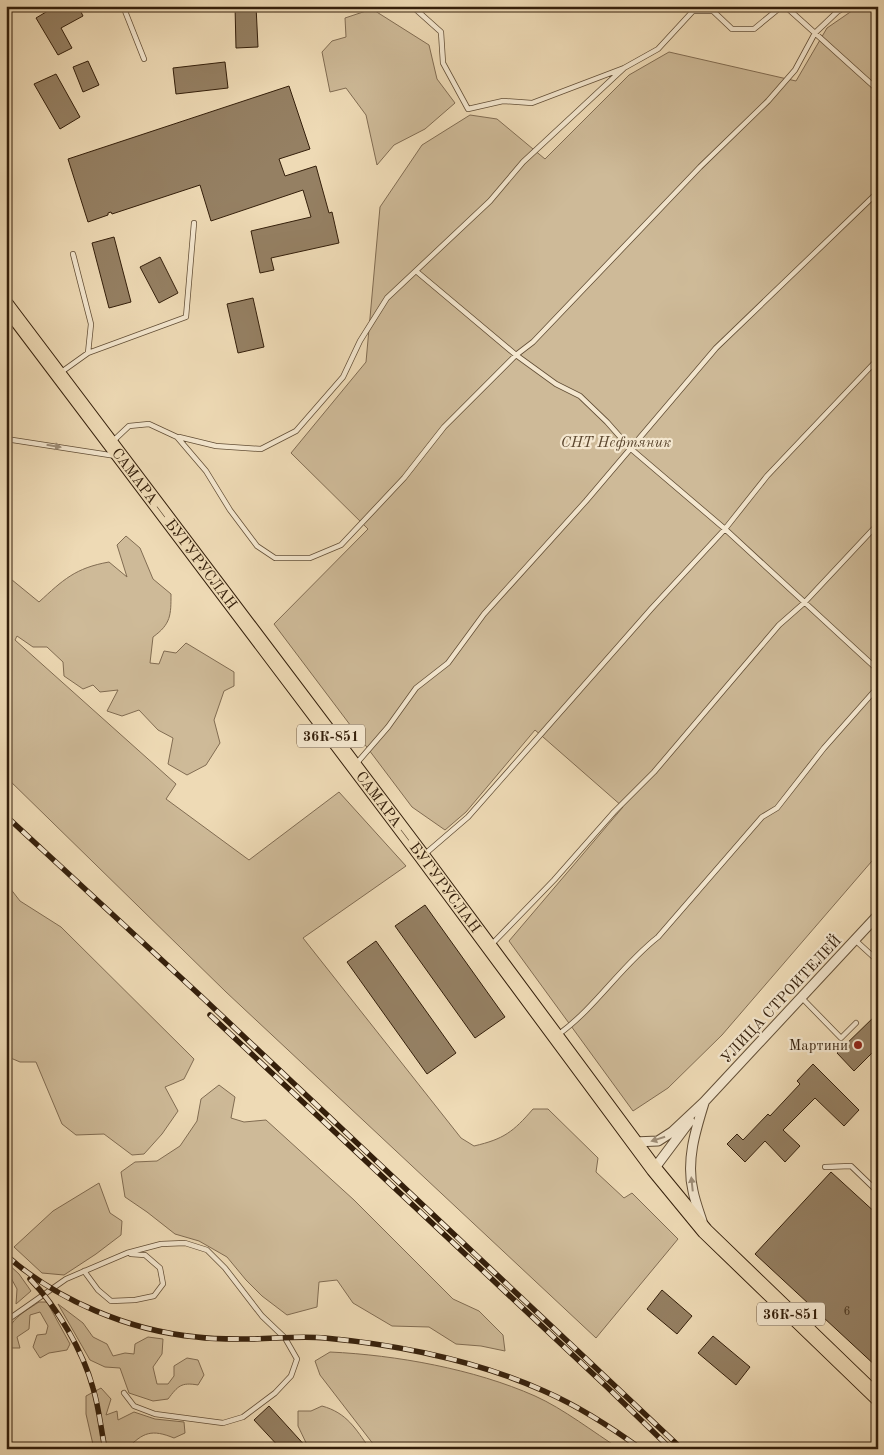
<svg xmlns="http://www.w3.org/2000/svg" width="884" height="1455" font-family="'Old Standard TT',serif">
	<style>
		.green { fill: #ceba98; stroke: #816c52 }
		.building { fill: #958063; stroke: #341f0b }
		.lines { fill: none; stroke-linecap: round; stroke-linejoin: round }
		.lane-casing { stroke: #624e36; stroke-width: 6 }
		.street-casing { stroke: #624e36; stroke-width: 11 }
		.primary-casing { stroke: #341f0b; stroke-width: 17 }
		.lane { stroke: #f4e7cf; stroke-width: 4.5 }
		.street { stroke: #f4e7cf; stroke-width: 9 }
		.primary { stroke: #eedab5; stroke-width: 15 }
		.rail-casing { stroke: #341f0b; stroke-width: 5.5 }
		.rail { stroke: #f4e7cf; stroke-width: 4; stroke-dasharray: 11; stroke-linecap: butt }
		.oneway { fill: #9e8d77 }
		.poi-dot { fill: #8f2418; stroke: #f4e7cf; stroke-width: 2 }
		.labels { text-anchor: middle; stroke-width: 4.5; stroke-linejoin: round; paint-order: stroke }
		.number-label { font-size: 12px; fill: #4c3721 }
		.shield { fill: #f4e7cf; stroke: #6e5b46; stroke-width: 1 }
		.shield-label { font-size: 14px; font-weight: bold; fill: #341f0b }
		.park-label { font-size: 15px; font-style: italic; fill: #5a462e; stroke: #f4e7cf }
		.street-label { font-size: 15px; fill: #341f0b; stroke: #f4e7cf }
		.poi-label { font-size: 15px; fill: #341f0b; stroke: #f4e7cf; text-anchor: end }
	</style>
	<rect width="100%" height="100%" fill="#eedab5"/>
	<filter id="stains"><feTurbulence type="fractalNoise" baseFrequency=".004" numOctaves="4"/><feColorMatrix values="0 0 0 0 .2 0 0 0 0 .09 0 0 0 0 .02 0 0 0 .5 -.17"/></filter>
	<radialGradient id="worn" r=".72"><stop offset=".6" stop-color="#630" stop-opacity="0"/><stop offset="1" stop-color="#630" stop-opacity=".3"/></radialGradient>
	<path class="green" d="M859,6H878V854L722,1035L668,1088L633,1111L509,941L623,807L535,730L466,812L445,830L412,807L274,624L368,529L291,453L366,362L380,207L422,145L470,115L497,119L545,159L629,75L669,52L796,81L827,28Z
		M372,9L429,45L437,79L455,103L425,129L394,145L377,165L366,115L346,88L330,92L322,52L332,41L346,37L345,18Z
		M126,536L140,548L153,579L171,594C171,615 171,624 153,637L150,663L159,664L164,651L176,653L186,643L234,672V686L224,691L214,720L220,743L206,765L187,775L168,764L173,738L158,730L139,710L122,716L107,711L118,690L100,692L93,685L83,689L64,676L63,662L47,647H33L17,636L15,640L176,784L166,799L249,860L339,792L406,866L303,938L461,1138L474,1146C504,1139 513,1132 533,1109H548L598,1158L596,1172L624,1198L632,1193L678,1239L596,1338L226,992L6,777V575L39,602C63,580 75,568 109,562L127,577L117,545Z
		M6,883L20,901L61,927L194,1059L184,1079L165,1087L178,1111L162,1134L144,1154L132,1155L104,1134L76,1135L62,1124L36,1062H20L6,1056Z
		M219,1085L235,1097L231,1118L244,1122L266,1120L354,1200L453,1299L479,1311L503,1335L505,1351L481,1346L456,1344L429,1327L392,1326L353,1303L337,1280L319,1282L317,1307L287,1315L262,1296L246,1280L227,1257L199,1241L175,1234L147,1212L125,1197L121,1172L135,1162L157,1161L180,1146L197,1121L201,1099Z
		M99,1183L110,1213L122,1221L121,1235L96,1254L64,1275L42,1273L14,1247L53,1211Z
		M6,1262L19,1274L31,1291L16,1304L17,1289L11,1278L6,1276Z
		M39,1302H47L70,1344L67,1350L49,1353L40,1358L33,1347L37,1335L46,1334L48,1326L40,1312L30,1315L29,1329L17,1337L20,1348H12C0,1324 21,1314 39,1302Z
		M58,1304L83,1323L93,1337L107,1344L113,1356L125,1353L134,1354L135,1344L148,1337L163,1339L162,1354L153,1367L157,1384H168L174,1376V1366L187,1358L198,1360L204,1375L198,1385C181,1382 178,1386 168,1399L153,1401L129,1393L120,1368L105,1367L90,1360Z
		M330,1352C396,1355 474,1369 535,1396C564,1409 593,1432 620,1449H377L320,1375L315,1361Z
		M101,1388L111,1399L106,1415L117,1411L118,1420L134,1412L155,1419L184,1422L185,1433L174,1438C152,1429 143,1432 127,1449H94L86,1414V1396Z
		M322,1406C347,1413 355,1428 370,1449H309L298,1426V1411H311Z"/>
	<path class="building" d="M56,6H78L83,16L61,28L72,48L58,55L36,18Z
		M235,6H256L258,47L236,48Z
		M88,61L99,85L83,92L73,67Z
		M225,62L228,88L176,94L173,68Z
		M56,74L80,117L60,129L34,84Z
		M289,86L310,149L279,159L285,176L316,166L329,213L332,212L339,243L271,258L274,270L260,273L251,231L311,217L303,190L211,221L200,185L112,214L111,212L108,213V215L88,222L68,159Z
		M114,237L131,302L109,308L92,243Z
		M160,257L178,293L159,303L140,267Z
		M253,298L264,347L238,353L227,304Z
		M425,905L505,1017L475,1038L395,926Z
		M376,941L456,1053L427,1074L347,962Z
		M878,1013V1047L854,1071L837,1053Z
		M813,1064L859,1110L844,1126L815,1098L783,1130L800,1146L785,1162L765,1141L745,1162L727,1144L737,1134L743,1140L768,1114L770,1116L800,1084L797,1081Z
		M831,1172L878,1215V1368L755,1254Z
		M662,1290L692,1316L677,1334L647,1309Z
		M713,1336L750,1367L736,1385L698,1353Z
		M269,1406L308,1449H281L254,1420Z"/>
	<g class="lines">
		<defs>
			<path id="lane" d="M123,6L144,59
				M412,6L441,32L443,63L468,109L503,101L532,103L624,68L658,49L693,11H713L732,29H754L782,6
				M785,6L878,90
				M73,254L91,324L88,353
				M416,271L516,355L556,384L580,396L607,422L630,448L725,529L878,670
				M60,373L88,353L186,317L194,223
				M179,437L216,446L261,449L296,431L343,377L360,341L387,298L490,201L523,162L624,68
				M6,439L116,456
				M112,442L129,426L149,424L177,437L206,471L230,510L257,546L275,558H310L341,545L404,478L444,427L516,355L533,342L700,167L768,101L795,70L815,33L837,12L847,6
				M356,764L388,727L416,688L448,663L484,614L586,501L716,348L878,192
				M425,854L468,817L652,608L725,529L767,476L878,359
				M855,940L878,961
				M492,944L554,880L614,812L654,772L779,625L804,603L878,524
				M801,997L841,1038L856,1023
				M559,1034C596,1007 621,966 658,937L762,817L777,808L824,748L878,687
				M825,1167L851,1166L878,1192
				M84,1271L98,1290L111,1301L135,1300L154,1296L163,1284L160,1268L145,1255L131,1254
				M6,1321L66,1279L127,1253L161,1244L185,1243L207,1250L225,1268L262,1316L285,1338L297,1359L291,1376L275,1393L243,1417L223,1423L155,1414L134,1406L124,1393"/>
			<path id="street" d="M634,1142L658,1141L672,1132L704,1102L878,915
				M654,1169L690,1121
				M702,1221C699,1212 695,1201 693,1191C686,1161 695,1132 704,1103"/>
			<g id="primary">
				<path id="s1" d="M6,305L422,856L654,1169L705,1231L878,1398"/>
			</g>
		</defs>
		<use href="#lane" class="lane-casing"/>
		<use href="#street" class="street-casing"/>
		<use href="#primary" class="primary-casing"/>
		<use href="#lane" class="lane"/>
		<use href="#street" class="street"/>
		<use href="#primary" class="primary"/>
		<defs>
			<path id="rail" d="M6,816L204,999L682,1449
				M210,1015L607,1387L671,1449
				M6,1255C56,1300 130,1331 197,1337C211,1339 225,1339 239,1339C267,1340 297,1335 325,1338C400,1345 475,1360 544,1391C578,1406 611,1427 641,1449
				M30,1279C57,1307 83,1351 93,1388C99,1408 101,1429 105,1449"/>
		</defs>
		<use href="#rail" class="rail-casing"/>
		<use href="#rail" class="rail"/>
	</g>
	<defs><path id="oneway-solid" d="M-6-.8H1V-3.2L6.5 0L1 3.2V.8H-6Z" transform="scale(1.25)"/></defs>
	<g class="oneway">
		<use href="#oneway-solid" transform="translate(54 446) rotate(9)"/>
		<use href="#oneway-solid" transform="translate(658 1139) rotate(162)"/>
		<use href="#oneway-solid" transform="translate(692 1184) rotate(-96)"/>
	</g>
	<circle class="poi-dot" cx="858" cy="1045" r="5"/>
	<g class="labels">
		<g class="number-label">
			<text x="847" y="1315">6</text>
		</g>
		<g class="shield">
			<rect x="297" y="724.5" width="68" height="23" rx="4"/>
			<rect x="757" y="1302.5" width="68" height="23" rx="4"/>
		</g>
		<g class="shield-label">
			<text x="331" y="741">36К-851</text>
			<text x="791" y="1319">36К-851</text>
		</g>
		<g class="park-label">
			<text x="616" y="447">СНТ Нефтяник</text>
		</g>
		<g class="street-label">
			<text dy="5" stroke="none"><textPath href="#s1" startOffset="280">САМАРА — БУГУРУСЛАН</textPath></text>
			<text dy="5" stroke="none"><textPath href="#s1" startOffset="685">САМАРА — БУГУРУСЛАН</textPath></text>
			<text transform="translate(781 999) rotate(-47)" y="5">УЛИЦА СТРОИТЕЛЕЙ</text>
		</g>
		<g class="poi-label">
			<text x="848" y="1050">Мартини</text>
		</g>
	</g>
	<rect width="884" height="1455" fill="none" stroke="#eedab5" stroke-width="25"/>
	<rect x="8" y="8" width="869" height="1440" fill="none" stroke="#341f0b" stroke-width="2.5"/>
	<rect x="12" y="12" width="859" height="1430" fill="none" stroke="#341f0b"/>
	<rect width="100%" height="100%" filter="url(#stains)"/>
	<rect width="100%" height="100%" fill="url(#worn)"/>
</svg>
